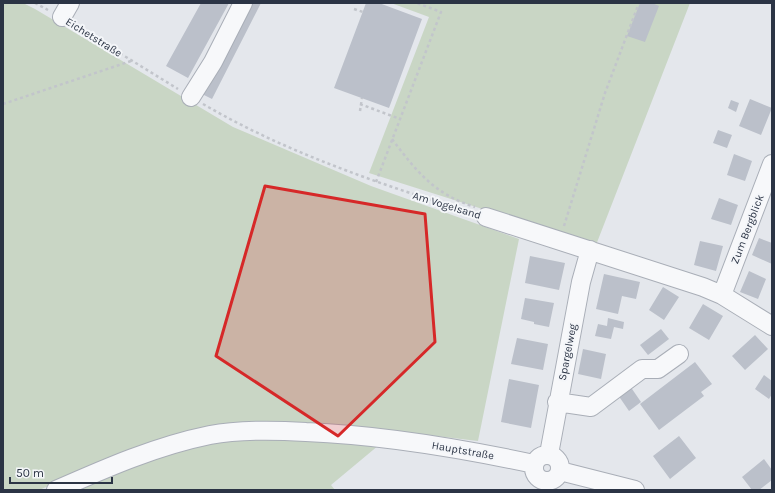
<svg xmlns="http://www.w3.org/2000/svg" width="775" height="493" font-family="Karla,sans-serif">
	<style>
		.green { fill: #c9d6c5 }
		.building { fill: #bbc0ca }
		.lines { fill: none; stroke-linecap: round; stroke-linejoin: round }
		.minor-casing { stroke: #a9aeb7; stroke-width: 20 }
		.path { stroke: #c2c5cb; stroke-width: 2.5; stroke-dasharray: 3 3; stroke-linecap: butt }
		.minor { stroke: #f7f8fa; stroke-width: 18 }
		.marked { fill: #d62828; fill-opacity: 0.2; stroke: #d62828; stroke-width: 3; stroke-linejoin: round }
		.labels { text-anchor: middle; stroke-width: 4; stroke-linejoin: round; paint-order: stroke }
		.street-label { font-size: 11px; fill: #2b3445; stroke: #f4f6f9 }
	</style>
	<rect width="100%" height="100%" fill="#e4e7ec"/>
	<path class="green" d="M3,3H23L35,9L233,127L371,186L519,239L478,441L344,425H237L94,467L39,490H3Z
		M391,3H690L596,245L369,173L429,17Z
		M255,434L385,440L331,485L335,490H68L159,452Z"/>
	<path class="building" d="M201,3H229L188,78L166,66Z
		M249,3H261L212,99L202,94Z
		M366,3H379L422,19L389,108L334,88Z
		M640,3H652L659,6L645,42L627,36Z
		M750,99L772,108L761,135L739,126Z
		M731,100L739,103L736,112L728,108Z
		M718,130L732,135L727,148L713,143Z
		M734,154L752,161L745,181L727,175Z
		M719,198L738,205L731,225L711,219Z
		M759,238L772,243V264L752,255Z
		M700,241L723,246L716,271L694,265Z
		M530,256L565,263L559,290L525,283Z
		M749,271L766,279L758,299L740,292Z
		M604,274L640,282L636,299L622,296L618,314L596,309Z
		M663,287L679,297L664,320L649,310Z
		M525,298L554,303L549,327L534,324V322L521,319Z
		M703,304L723,316L709,340L689,328Z
		M608,318L624,322L623,329L614,327L611,339L595,336L598,324L607,326Z
		M661,329L669,339L648,355L640,345Z
		M755,335L768,349L745,370L732,356Z
		M517,338L548,344L543,370L511,364Z
		M583,349L606,354L601,379L578,374Z
		M695,362L712,384L701,392L704,396L659,430L640,404Z
		M764,375L772,381V394L769,399L755,389Z
		M509,379L539,385L531,428L501,422Z
		M630,386L641,402L629,411L618,395Z
		M679,436L696,458L670,479L653,456Z
		M764,459L772,470V480L759,490H752L742,477Z"/>
	<g class="lines">
		<defs>
			<path id="minor" d="M62,17L70,3
				M191,97L213,62L243,3
				M486,217L703,287L722,295L772,326
				M722,295L772,164
				M557,402L591,407L642,369H658L679,354
				M549,454L581,282L590,250
				M534 468a13 13 0 1 1 26 0a13 13 0 1 1-26 0Z
				M560,471L635,490
				M56,490C106,468 156,446 210,435C241,429 274,430 306,432C383,435 459,448 534,464"/>
		</defs>
		<use href="#minor" class="minor-casing"/>
		<path class="path" d="M35,3L48,10
			M354,9L363,12
			M74,25L178,89
			M3,104L131,61
			M203,104C287,153 380,184 472,213
			M360,104L400,119
			M360,111L362,98
			M392,139C417,172 434,194 475,207
			M376,182L441,12L417,3
			M564,226L605,93L639,3"/>
		<use href="#minor" class="minor"/>
	</g>
	<path class="marked" d="M265,186L425,214L435,342L338,436L216,356Z"/>
	<g class="labels">
		<g class="street-label">
			<text transform="translate(94 37) rotate(32)" y="4">Eichetstraße</text>
			<text transform="translate(447 205) rotate(17)" y="4">Am Vogelsand</text>
			<text transform="translate(747 229) rotate(-69)" y="4">Zum Bergblick</text>
			<text transform="translate(567 352) rotate(-79)" y="4">Spargelweg</text>
			<text transform="translate(463 450) rotate(10)" y="4">Hauptstraße</text>
		</g>
	</g>
	<rect width="775" height="493" fill="none" stroke="#2b3445" stroke-width="8"/>
	<path d="M10 477v6h102v-6" fill="none" stroke="#2b3445" stroke-width="2"/>
	<text x="16" y="477" font-size="12" fill="#2b3445" stroke="#f4f6f9" stroke-width="3" paint-order="stroke">50 m</text>
</svg>
